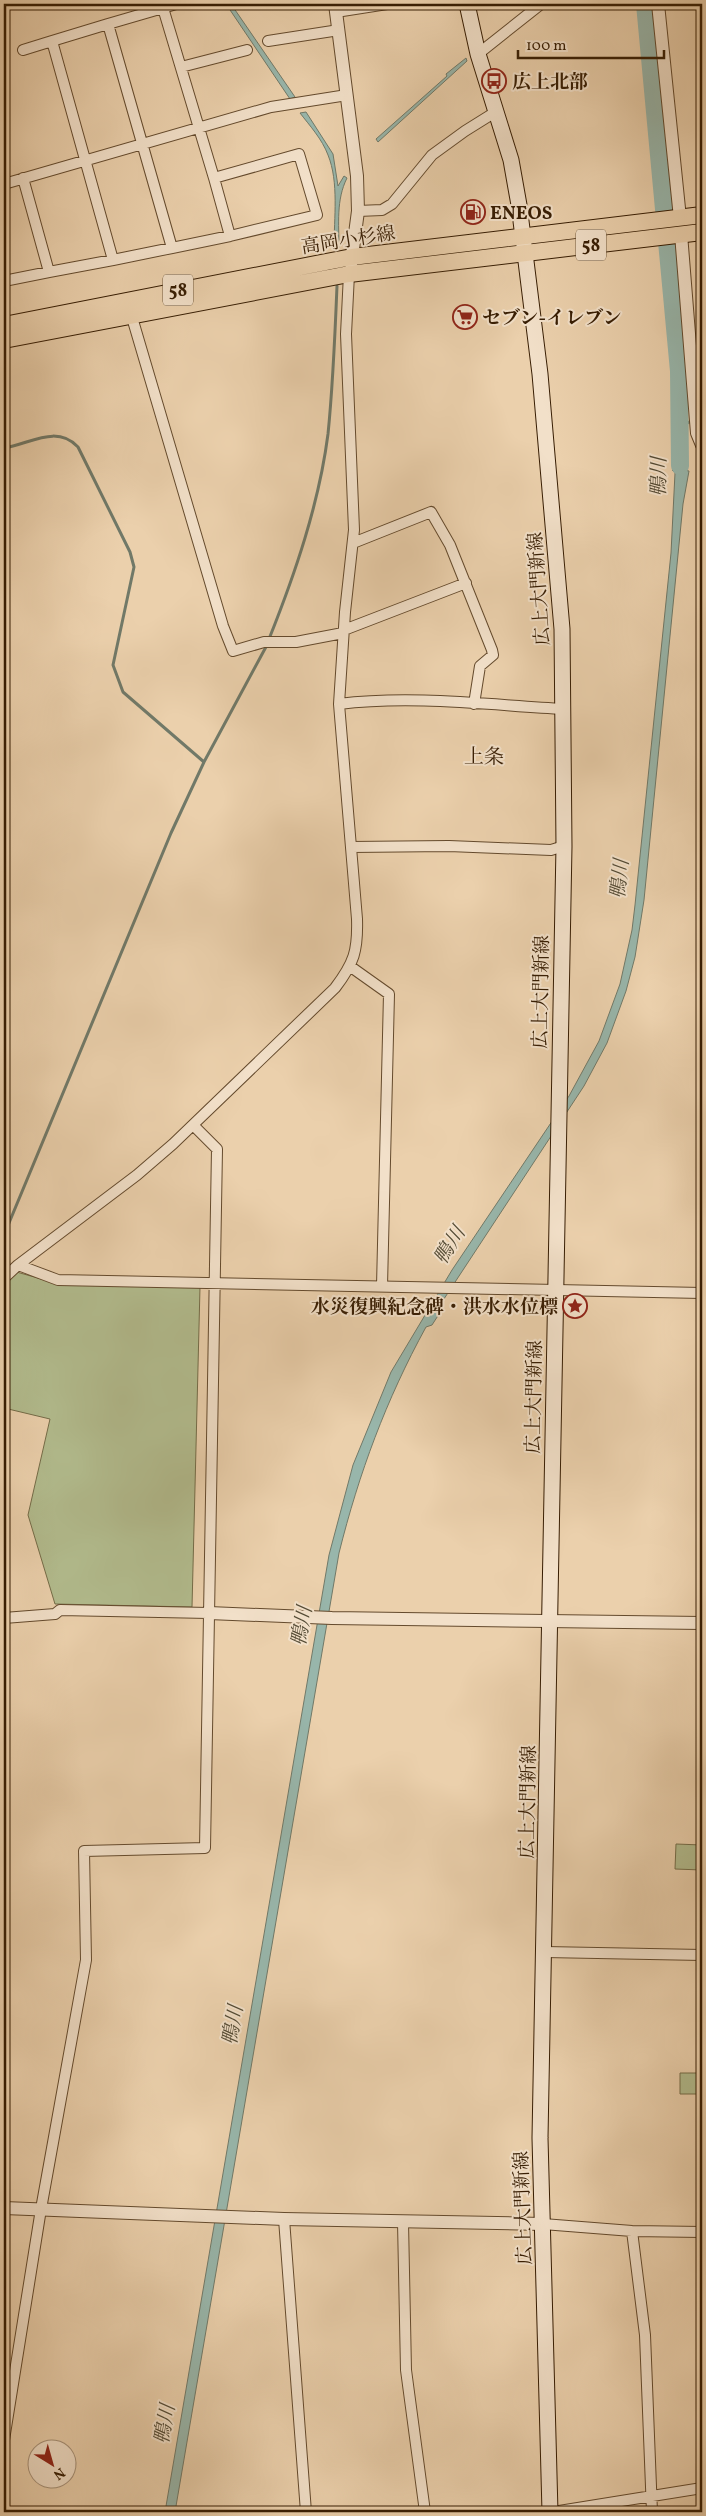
<svg xmlns="http://www.w3.org/2000/svg" width="706" height="2516" font-family="Vollkorn,'Noto Serif JP',serif">
	<style>
		.green { fill: #b2bc8e; stroke: #746c48 }
		.water { fill: #98b6ab; stroke: #717968 }
		.lines { fill: none; stroke-linecap: round; stroke-linejoin: round }
		.stream { stroke: #717968; stroke-width: 3 }
		.river { stroke: #98b6ab; stroke-width: 18 }
		.minor-casing { stroke: #644a2d; stroke-width: 12 }
		.tertiary-casing { stroke: #644a2d; stroke-width: 14 }
		.secondary-casing { stroke: #371d03; stroke-width: 17 }
		.primary-casing { stroke: #371d03; stroke-width: 18 }
		.minor { stroke: #f2e0c9; stroke-width: 10 }
		.tertiary { stroke: #f2e0c9; stroke-width: 12 }
		.secondary { stroke: #f2e0c9; stroke-width: 15 }
		.primary { stroke: #ebd0ac; stroke-width: 16 }
		.labels { text-anchor: middle; stroke-width: 4; stroke-linejoin: round; paint-order: stroke }
		.shield { fill: #f2e0c9; stroke: #6f583e; stroke-width: 1 }
		.shield-label { font-size: 18px; font-weight: bold; fill: #371d03 }
		.poi-label { font-size: 19px; font-weight: bold; fill: #371d03; stroke: #f2e0c9; text-anchor: start }
		.street-label { font-size: 19px; fill: #371d03; stroke: #f2e0c9 }
		.water-label { font-size: 20px; font-style: italic; fill: #544b35; stroke: #f2e0c9 }
		.neighbourhood-label { font-size: 20px; fill: #371d03; stroke: #f2e0c9 }
	</style>
	<rect width="100%" height="100%" fill="#ebd0ac"/>
	<filter id="stains"><feTurbulence type="fractalNoise" baseFrequency=".004" numOctaves="4"/><feColorMatrix values="0 0 0 0 .2 0 0 0 0 .09 0 0 0 0 .02 0 0 0 .5 -.17"/></filter>
	<radialGradient id="worn" r=".72"><stop offset=".6" stop-color="#630" stop-opacity="0"/><stop offset="1" stop-color="#630" stop-opacity=".3"/></radialGradient>
	<path class="green" d="M6,1269L59,1284L200,1287L192,1607L55,1604L28,1515L50,1419L4,1408V1271Z
		M676,1844L702,1845V1870L675,1869Z
		M680,2073H702V2094H680Z"/>
	<path class="water" d="M226,4H231L295,97L290,99Z
		M466,58L467,61L378,142L376,139L447,76L446,74Z
		M306,112L333,154L338,186L344,176L347,178C336,200 339,224 339,248H334C334,218 339,182 328,155C322,139 310,126 300,113Z
		M676,442L685,443L684,470L689,471L683,504L644,900L635,957L626,991L607,1043L584,1086L438,1308L441,1311L432,1325L426,1327C386,1400 359,1473 339,1553L175,2512H165L329,1555L353,1465L391,1372L452,1270L569,1096L599,1041L620,984L632,930L635,905L671,553L675,473L672,470L675,469Z"/>
	<g class="lines">
		<path class="stream" d="M680,427L693,420
			M4,448C30,444 56,424 78,447L130,552L134,567L113,665L123,692L204,762
			M269,639C295,574 319,504 328,434C333,385 335,336 337,286
			M4,1235L171,833L204,762L267,645"/>
		<path class="river" d="M645,4L679,371L680,466"/>
		<defs>
			<path id="minor" d="M163,8L176,4
				M336,12L387,4
				M108,24L163,8L214,178
				M52,41L108,24L172,248L230,236
				M268,41L339,30
				M23,50L52,41L113,260L172,248
				M478,54L541,4
				M181,67L247,50
				M299,154L317,215L230,236L214,178Z
				M23,178L49,272L113,260
				M4,184L271,107L347,95
				M358,211L382,210L392,204L432,155L465,131L497,111
				M4,281L49,272
				M131,314L223,626L233,651L264,642H296L343,633
				M353,543L431,512L450,545L492,650L493,655L480,666L474,704
				M344,630L466,583
				M339,704C413,695 489,705 564,709
				M351,847L449,846L551,850L564,846
				M351,967L389,994L382,1286
				M18,1265L58,1280L702,1293
				M4,1278L18,1265L137,1175L173,1144L335,988C354,963 358,951 357,919L339,704L345,612L354,530L346,334L349,274
				M4,1618L55,1614L60,1610L209,1613
				M545,1952L702,1955
				M284,2219L306,2512
				M403,2222L406,2370L425,2512
				M543,2224L632,2231L702,2232
				M632,2231L645,2335L652,2512
				M4,2440L41,2209L86,1960L84,1851L205,1848L217,1149L193,1125
				M553,2512L702,2488"/>
			<path id="tertiary" d="M335,4L357,176L358,211L351,264
				M658,4L680,218
				M681,234L697,433L702,445
				M209,1613L332,1618L702,1623
				M4,2208L284,2219L543,2224"/>
			<path id="secondary" d="M467,4L478,54L511,160L519,205L540,374L562,629L564,846L540,2138L550,2512"/>
			<path id="primary" d="M4,325L352,257L702,215
				M4,340L349,274L702,232"/>
		</defs>
		<use href="#minor" class="minor-casing"/>
		<use href="#tertiary" class="tertiary-casing"/>
		<use href="#secondary" class="secondary-casing"/>
		<use href="#primary" class="primary-casing"/>
		<use href="#minor" class="minor"/>
		<use href="#tertiary" class="tertiary"/>
		<use href="#secondary" class="secondary"/>
		<use href="#primary" class="primary"/>
	</g>
	<defs>
		<symbol id="bus-ring" viewBox="-11 -11 22 22"><circle r="9.5" fill="#f2e0c9" stroke="#8f2418" stroke-width="1.5"/><path d="M-5-6H5V4H4V6H2V4H-2V6H-4V4H-5ZM-3.5-4V0h7V-4ZM-3.5 1.2v1.5H-2V1.2ZM2 1.2v1.5H3.5V1.2Z" fill="#8f2418"/></symbol>
		<symbol id="fuel-ring" viewBox="-11 -11 22 22"><circle r="9.5" fill="#f2e0c9" stroke="#8f2418" stroke-width="1.5"/><path d="M-5.5-6h7V0h2V4h1.3V-2.5L3-4.5l.8-.8L6-3V5H2.5V1h-1V6h-7ZM-4.2-4.7v3.2H.2V-4.7Z" fill="#8f2418"/></symbol>
		<symbol id="supermarket-ring" viewBox="-11 -11 22 22"><circle r="9.5" fill="#f2e0c9" stroke="#8f2418" stroke-width="1.5"/><path d="M-6-5.5h2.5l.6 2H6L4.5 2H-2.5L-4.4-4H-6ZM-1.5 3.2a1.3 1.3 0 1 0 .1 0ZM3 3.2a1.3 1.3 0 1 0 .1 0Z" fill="#8f2418"/></symbol>
		<symbol id="sight-ring" viewBox="-11 -11 22 22"><circle r="9.5" fill="#f2e0c9" stroke="#8f2418" stroke-width="1.5"/><path d="M0-6L1.8-2.2L6-1.7L2.9 1.2L3.7 5.4L0 3.3L-3.7 5.4L-2.9 1.2L-6-1.7L-1.8-2.2Z" fill="#8f2418"/></symbol>
	</defs>
	<g fill-rule="evenodd">
		<use href="#bus-ring" x="480" y="67" width="28" height="28"/>
		<use href="#fuel-ring" x="459" y="198" width="28" height="28"/>
		<use href="#supermarket-ring" x="451" y="303" width="28" height="28"/>
		<use href="#sight-ring" x="561" y="1292" width="28" height="28"/>
	</g>
	<g class="labels">
		<g class="shield">
			<rect x="576" y="229.5" width="30" height="31" rx="4"/>
			<rect x="163" y="274.5" width="30" height="31" rx="4"/>
		</g>
		<g class="shield-label">
			<text x="591" y="251">58</text>
			<text x="178" y="296">58</text>
		</g>
		<g class="poi-label">
			<text x="512" y="88">広上北部</text>
			<text x="490" y="219">ENEOS</text>
			<text x="482" y="324">セブン-イレブン</text>
			<text x="558" y="1313" text-anchor="end">水災復興紀念碑・洪水水位標</text>
		</g>
		<g class="street-label">
			<text transform="translate(348 239) rotate(-9)" y="7">高岡小杉線</text>
			<text transform="translate(538 589) rotate(-94)" y="7">広上大門新線</text>
			<text transform="translate(540 992) rotate(-89)" y="7">広上大門新線</text>
			<text transform="translate(533 1397) rotate(-89)" y="7">広上大門新線</text>
			<text transform="translate(527 1802) rotate(-89)" y="7">広上大門新線</text>
			<text transform="translate(522 2208) rotate(-92)" y="7">広上大門新線</text>
		</g>
		<g class="water-label">
			<text transform="translate(658 477) rotate(-89)" y="7">鴨川</text>
			<text transform="translate(619 879) rotate(-84)" y="7">鴨川</text>
			<text transform="translate(449 1245) rotate(-58)" y="7">鴨川</text>
			<text transform="translate(301 1626) rotate(-80)" y="7">鴨川</text>
			<text transform="translate(232 2025) rotate(-80)" y="7">鴨川</text>
			<text transform="translate(164 2424) rotate(-80)" y="7">鴨川</text>
		</g>
		<g class="neighbourhood-label">
			<text x="484" y="763">上条</text>
		</g>
	</g>
	<rect width="706" height="2516" fill="none" stroke="#ebd0ac" stroke-width="20"/>
	<rect x="5" y="5" width="696" height="2506" fill="none" stroke="#371d03" stroke-width="2.5"/>
	<rect x="10" y="10" width="686" height="2496" fill="none" stroke="#371d03"/>
	<g transform="translate(52 2464) rotate(143)"><circle r="24" fill="#f2e0c9" stroke="#a7927a"/>
	<path d="M0-4L9 19L0 12L-9 19Z" fill="#8f2418"/>
	<text y="-8" font-size="14" font-weight="bold" text-anchor="middle" fill="#371d03">N</text>
	</g>
	<path d="M518 50v8h146v-8" fill="none" stroke="#371d03" stroke-width="2.5"/>
	<text x="526" y="50" font-size="15" fill="#371d03" stroke="#f2e0c9" stroke-width="4" paint-order="stroke">100 m</text>
	<rect width="100%" height="100%" filter="url(#stains)"/>
	<rect width="100%" height="100%" fill="url(#worn)"/>
</svg>
